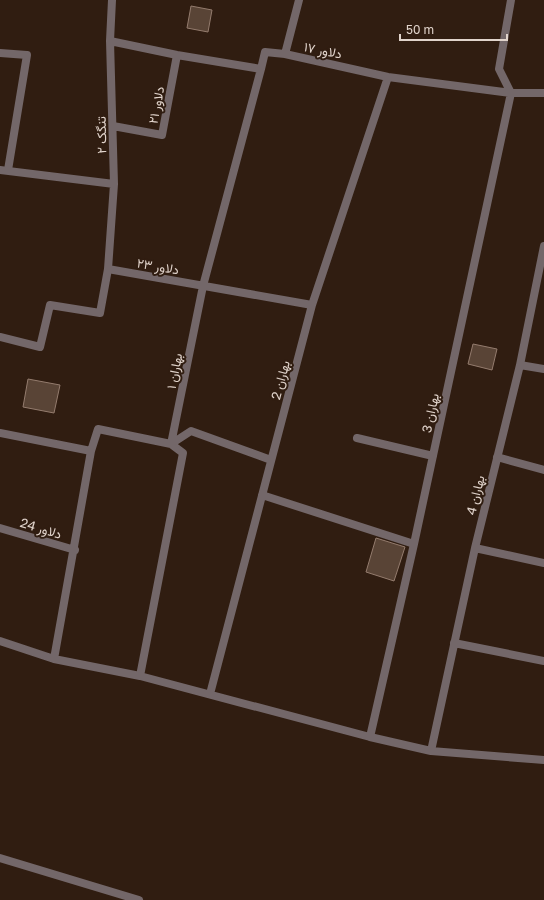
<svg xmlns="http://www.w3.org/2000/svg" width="544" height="900" font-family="'Golos Text',Vazirmatn,sans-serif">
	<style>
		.building { fill: #594436; stroke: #947c6e }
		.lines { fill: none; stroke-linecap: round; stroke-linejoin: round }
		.street { stroke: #736769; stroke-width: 8 }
		.labels { text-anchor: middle; stroke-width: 4; stroke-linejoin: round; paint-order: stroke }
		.street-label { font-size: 13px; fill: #e1d4cc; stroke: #301d11 }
	</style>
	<rect width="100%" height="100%" fill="#301d11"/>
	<path class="building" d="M191,6L212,10L208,32L187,28Z
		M473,344L497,349L492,370L468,364Z
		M28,379L60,385L54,413L23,407Z
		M376,538L405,547L394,581L366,572Z"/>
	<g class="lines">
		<path class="street" d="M110,41L177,55L261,69L265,52L285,54L388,77L511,93H544
			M0,53L27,55L8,170
			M285,54L299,0
			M113,126L162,135L177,55
			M0,170L114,184
			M108,269L312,305
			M0,337L40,347L50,305L100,313L108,269L114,184L110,41L112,0
			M520,365L544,369
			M0,433L91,451
			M357,438L433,456
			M497,457L544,470
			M262,495L414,544
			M0,528L75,550
			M475,548L544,563
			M0,641L54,659L140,676L370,737L431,751L544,760
			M454,643L544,661
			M54,659L91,451L98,429L171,444L191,431L271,460
			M140,676L183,453L171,444L203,286L261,69
			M210,694L312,305L388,77
			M370,737L414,544L511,93L499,69L511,0
			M431,751L475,548L520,365L544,246
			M0,858L139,900"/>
	</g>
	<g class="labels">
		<g class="street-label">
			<text transform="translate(323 50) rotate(12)" y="5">دلاور ۱۷</text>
			<text transform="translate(156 105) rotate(-79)" y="5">دلاور ۲۱</text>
			<text transform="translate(101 135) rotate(-91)" y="5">تنگک ۲</text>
			<text transform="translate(158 266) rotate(10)" y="5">دلاور ۲۳</text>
			<text transform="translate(174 371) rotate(-79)" y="5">بهاران ۱</text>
			<text transform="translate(280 380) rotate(-75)" y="5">بهاران 2</text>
			<text transform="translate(430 413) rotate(-78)" y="5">بهاران 3</text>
			<text transform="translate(475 495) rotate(-76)" y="5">بهاران 4</text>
			<text transform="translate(41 528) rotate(17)" y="5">دلاور 24</text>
		</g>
	</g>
	<path d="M400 34v6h107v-6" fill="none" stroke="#e1d4cc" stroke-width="2"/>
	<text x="406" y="34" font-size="12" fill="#e1d4cc" stroke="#301d11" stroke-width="3" paint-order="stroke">50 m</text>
</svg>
